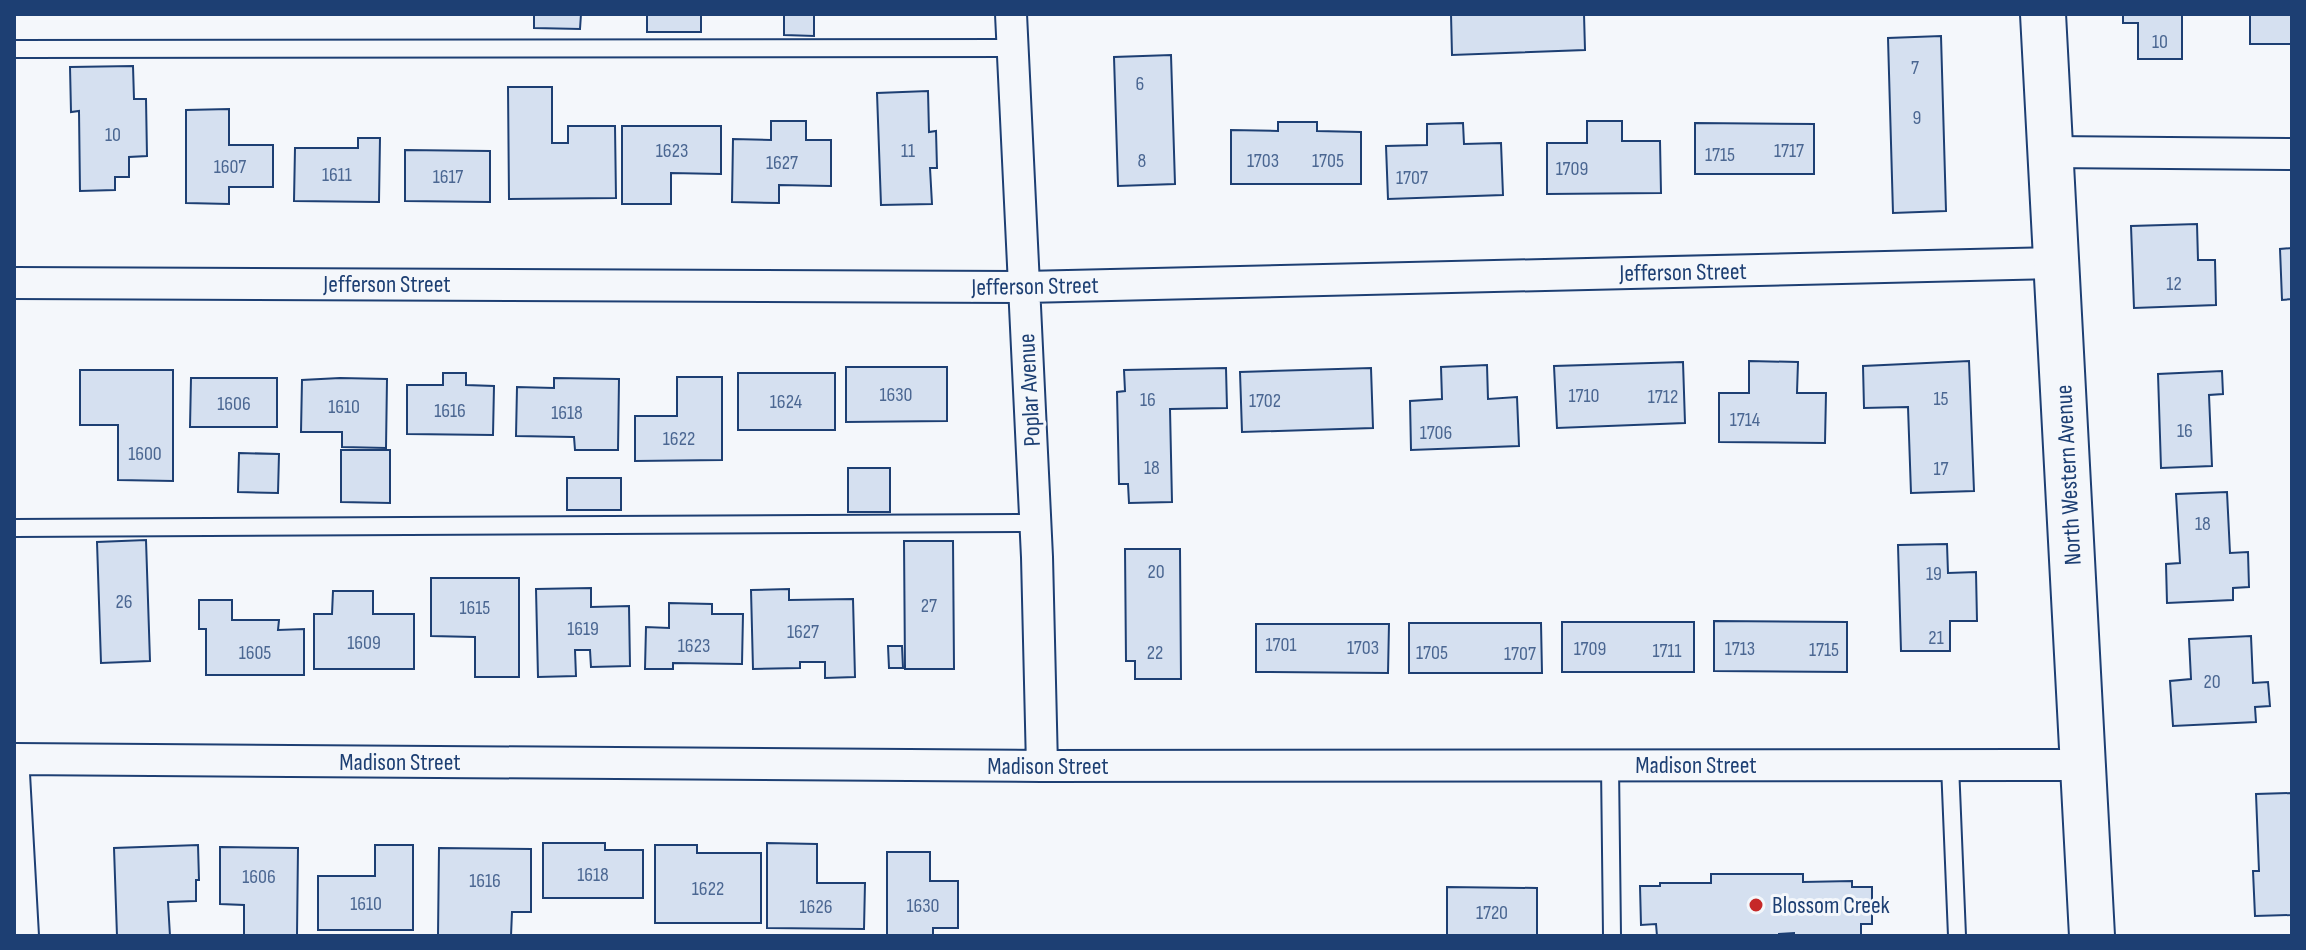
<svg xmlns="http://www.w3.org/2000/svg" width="2306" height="950" font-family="'Sofia Sans Condensed',sans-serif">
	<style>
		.building { fill: #d5e0f0; stroke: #1d3f73; stroke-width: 2 }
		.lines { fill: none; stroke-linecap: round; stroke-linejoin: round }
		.service-casing { stroke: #1d3f73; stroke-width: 20 }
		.minor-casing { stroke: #1d3f73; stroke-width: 34 }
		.secondary-casing { stroke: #1d3f73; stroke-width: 48 }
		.service { stroke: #f4f7fb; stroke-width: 16 }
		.minor { stroke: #f4f7fb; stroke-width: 30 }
		.secondary { stroke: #f4f7fb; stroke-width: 44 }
		.poi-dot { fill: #c62828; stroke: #f4f7fb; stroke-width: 3 }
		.labels { text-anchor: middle; stroke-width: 6; stroke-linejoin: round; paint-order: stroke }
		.number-label { font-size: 20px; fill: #4b6792 }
		.street-label { font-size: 24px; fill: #1d3f73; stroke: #f4f7fb }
		.poi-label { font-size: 24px; fill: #1d3f73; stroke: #f4f7fb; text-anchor: start }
	</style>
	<rect width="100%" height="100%" fill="#f4f7fb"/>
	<path class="building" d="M534,14H581L580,29L534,28Z
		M647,14H701V32H647Z
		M784,14H814V36L784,35Z
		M1451,14H1584L1585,50L1452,55Z
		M2123,14H2182V59H2138V23H2123Z
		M2250,14H2292V44H2250Z
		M1941,36L1946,211L1893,213L1888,38Z
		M1171,55L1175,184L1118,186L1114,57Z
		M133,66L134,99H146L147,156L129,157V177H115V190L80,191L79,111L71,112L70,67Z
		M508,87H552V143H568V126H615L616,198L509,199Z
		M928,91L929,132L936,131L937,168H930L932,204L881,205L877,93Z
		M229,109V145H273V187H229V204L186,203V110Z
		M771,121H806V140H831V186L779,185V203L732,202L733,139L771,140Z
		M1587,121H1622V141H1660L1661,193L1547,194V143H1587Z
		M1278,122H1317V131L1361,132V184H1231V130L1278,131Z
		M1463,123L1464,144L1501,143L1503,195L1388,199L1386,146L1427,145V124Z
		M1695,123L1814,124V174H1695Z
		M622,126H721V174L671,173V204H622Z
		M358,138H380L379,202L294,201L295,148H358Z
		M405,150L490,151V202L405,201Z
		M2197,224L2198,260H2215L2216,305L2134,308L2131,226Z
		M2292,248V299L2282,300L2280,249Z
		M1749,361L1798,362L1797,393H1826L1825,443L1719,442V393H1749Z
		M1969,361L1974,491L1911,493L1908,407L1864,408L1863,366Z
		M1683,362L1685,423L1557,428L1554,366Z
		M1487,365L1488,399L1517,397L1519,446L1411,450L1410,401L1442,399L1441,367Z
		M846,367H947V421L846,422Z
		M1226,368L1227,408L1170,409L1172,502L1129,503L1128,484H1119L1117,392L1125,391L1124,370Z
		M1371,368L1373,428L1242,432L1240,372Z
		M80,370H173V481L118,480V425H80Z
		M2222,371L2223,394L2209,395L2212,466L2161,468L2158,374Z
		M443,373H466V385L494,386L493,435L407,434V385H443Z
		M738,373H835V430H738Z
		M677,377H722V460L635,461V416H677Z
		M191,378H277V427H190Z
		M340,378L387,379L386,448L342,447V432H301L302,380Z
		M554,378L619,379L618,450H575L574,437L516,436L517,387L554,388Z
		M341,450H390V503L341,502Z
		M239,453L279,454L278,493L238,492Z
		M848,468H890V512H848Z
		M567,478H621V510H567Z
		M2227,492L2230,553L2248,552L2249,587L2233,588V600L2167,603L2166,564L2180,563L2176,494Z
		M146,540L150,661L101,663L97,542Z
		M904,541H953L954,669H905Z
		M1947,544L1948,573L1976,572L1977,621H1950V651H1901L1898,545Z
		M1125,549H1180L1181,679H1135V661H1126Z
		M431,578H519V677H475V637L431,636Z
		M591,588V607L629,606L630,666L591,667L590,650H575L576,676L538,677L536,589Z
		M789,589V600L853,599L855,677L825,678V662H800V668L753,669L751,590Z
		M333,591H373V614H414V669H314V614H332Z
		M199,600H232V620H279L278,630L304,629V675H206V629H199Z
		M669,603L712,604V614H743L742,664L673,663V669H645L646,627L669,628Z
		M1714,621L1847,622V672L1714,671Z
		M1562,622H1694V672H1562Z
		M1409,623H1541L1542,673H1409Z
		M1256,624H1389L1388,673L1256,672Z
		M2251,636L2253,683L2268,682L2270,706L2255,707L2256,722L2173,726L2170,681L2191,679L2189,639Z
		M888,646H902L903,668H889Z
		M2292,793V915L2255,916L2253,871H2259L2256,794Z
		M543,843H605V850H643V898H543Z
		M767,843L817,844V883H865L864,929L767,928Z
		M198,845L199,880H196V901L168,902L170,936H117L114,848Z
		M375,845H413V930H318V876H375Z
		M655,845H697V853H761V923H655Z
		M220,847L298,848L297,935H244V905L220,904Z
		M439,848L531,849V912H512L511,936H438Z
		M887,852H930V881H958V928H933V936H887Z
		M1711,874H1803V882L1852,881V887H1872V924H1861V936H1794V933L1779,934V936H1657L1656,924L1641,925L1640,886H1660V883H1711Z
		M1447,887L1537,888V936H1447Z"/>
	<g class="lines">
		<defs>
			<path id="service" d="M14,49L1012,48
				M14,528L1035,523
				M1950,765L1957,936
				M1610,766L1612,936"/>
			<path id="minor" d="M1011,14L1037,557L1042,766
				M2050,152L2292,154
				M14,283L1025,287L2056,263
				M14,759L1042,766L2083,765
				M14,774L23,936"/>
			<path id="secondary" d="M2043,14L2092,936"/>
		</defs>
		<use href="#service" class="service-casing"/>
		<use href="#minor" class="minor-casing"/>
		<use href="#secondary" class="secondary-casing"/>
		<use href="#service" class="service"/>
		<use href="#minor" class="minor"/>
		<use href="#secondary" class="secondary"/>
	</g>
	<circle class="poi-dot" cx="1756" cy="905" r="8"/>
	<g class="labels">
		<g class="number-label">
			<text x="2160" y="48">10</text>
			<text x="1915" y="74">7</text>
			<text x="1140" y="90">6</text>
			<text x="1917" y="124">9</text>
			<text x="113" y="141">10</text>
			<text x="672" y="157">1623</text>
			<text x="908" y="157">11</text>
			<text x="1789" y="157">1717</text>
			<text x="1720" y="161">1715</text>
			<text x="1142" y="167">8</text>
			<text x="1263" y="167">1703</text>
			<text x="1328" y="167">1705</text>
			<text x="782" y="169">1627</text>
			<text x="230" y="173">1607</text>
			<text x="1572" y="175">1709</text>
			<text x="337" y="181">1611</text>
			<text x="448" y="183">1617</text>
			<text x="1412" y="184">1707</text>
			<text x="2174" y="290">12</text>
			<text x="896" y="401">1630</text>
			<text x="1584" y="402">1710</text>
			<text x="1663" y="403">1712</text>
			<text x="1941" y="405">15</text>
			<text x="1148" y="406">16</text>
			<text x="1265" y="407">1702</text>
			<text x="786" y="408">1624</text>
			<text x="234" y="410">1606</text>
			<text x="344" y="413">1610</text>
			<text x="450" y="417">1616</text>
			<text x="567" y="419">1618</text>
			<text x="1745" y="426">1714</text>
			<text x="2185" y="437">16</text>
			<text x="1436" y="439">1706</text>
			<text x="679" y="445">1622</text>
			<text x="145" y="460">1600</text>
			<text x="1152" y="474">18</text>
			<text x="1941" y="475">17</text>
			<text x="2203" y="530">18</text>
			<text x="1156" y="578">20</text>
			<text x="1934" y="580">19</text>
			<text x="124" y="608">26</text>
			<text x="929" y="612">27</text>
			<text x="475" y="614">1615</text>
			<text x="583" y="635">1619</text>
			<text x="803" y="638">1627</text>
			<text x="1936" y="644">21</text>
			<text x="364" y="649">1609</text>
			<text x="1281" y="651">1701</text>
			<text x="694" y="652">1623</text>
			<text x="1363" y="654">1703</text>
			<text x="1590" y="655">1709</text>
			<text x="1740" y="655">1713</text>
			<text x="1824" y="656">1715</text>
			<text x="1667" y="657">1711</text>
			<text x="255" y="659">1605</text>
			<text x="1155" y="659">22</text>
			<text x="1432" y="659">1705</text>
			<text x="1520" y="660">1707</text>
			<text x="2212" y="688">20</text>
			<text x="593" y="881">1618</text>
			<text x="259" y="883">1606</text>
			<text x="485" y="887">1616</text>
			<text x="708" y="895">1622</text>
			<text x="366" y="910">1610</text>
			<text x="923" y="912">1630</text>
			<text x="816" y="913">1626</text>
			<text x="1492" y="919">1720</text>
		</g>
		<g class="street-label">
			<text transform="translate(1683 272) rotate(-1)" y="8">Jefferson Street</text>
			<text x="387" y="292">Jefferson Street</text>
			<text transform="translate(1035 286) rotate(-1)" y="8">Jefferson Street</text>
			<text transform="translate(1029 390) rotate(-93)" y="8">Poplar Avenue</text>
			<text transform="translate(2068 475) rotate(-93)" y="8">North Western Avenue</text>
			<text x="400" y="770">Madison Street</text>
			<text x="1696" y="773">Madison Street</text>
			<text x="1048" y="774">Madison Street</text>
		</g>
		<g class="poi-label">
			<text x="1772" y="913">Blossom Creek</text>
		</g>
	</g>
	<rect width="2306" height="950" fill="none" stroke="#1d3f73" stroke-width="32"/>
</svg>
